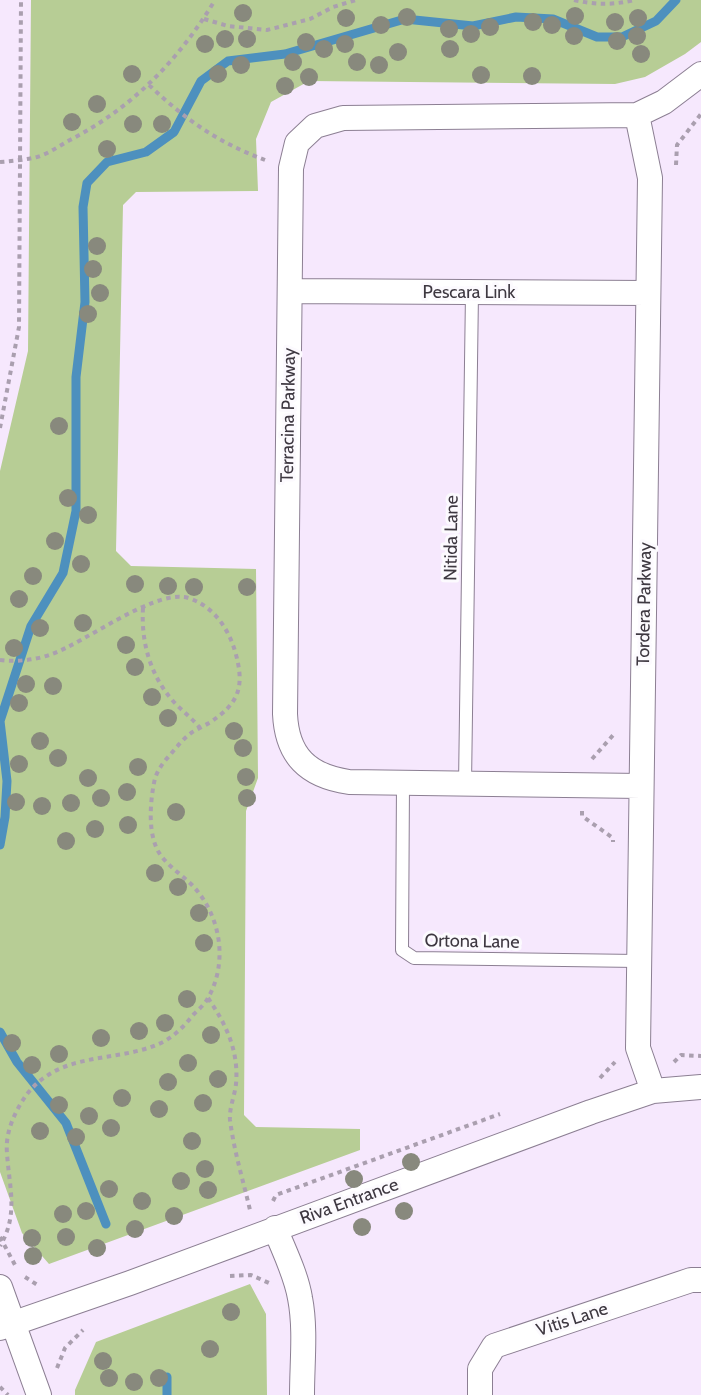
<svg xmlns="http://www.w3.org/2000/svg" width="701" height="1395" font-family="Cabin,sans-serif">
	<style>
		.green { fill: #b7cd95 }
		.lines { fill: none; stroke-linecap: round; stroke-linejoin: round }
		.stream { stroke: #4d90be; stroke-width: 9 }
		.lane-casing { stroke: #8c7f93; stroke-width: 14 }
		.street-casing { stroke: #8c7f93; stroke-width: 26 }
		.path { stroke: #aa9faf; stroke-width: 4; stroke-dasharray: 4.5 4.5; stroke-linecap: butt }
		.lane { stroke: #fff; stroke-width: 12 }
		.street { stroke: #fff; stroke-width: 24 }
		.tree { fill: #88897d }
		.labels { text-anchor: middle; stroke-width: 6; stroke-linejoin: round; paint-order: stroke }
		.street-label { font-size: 18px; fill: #3e3841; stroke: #fcfafe }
	</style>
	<rect width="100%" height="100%" fill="#f6e8fd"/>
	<path class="green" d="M31,0H701V42L685,54L645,77L615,84L309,81L271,102L256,139L258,191L136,192L123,205L116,551L131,566L256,569L258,778L246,811L244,1115L256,1127L360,1129V1150L49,1264L22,1233L0,1172V471L28,351Z
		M250,1284L266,1314L267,1395H75V1390L96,1342Z"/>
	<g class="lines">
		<path class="stream" d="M0,845L5,817L7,781L0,721L31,626L63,573L76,511V377L85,302L83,207L87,183L107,162L146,152L174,132L201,81L228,61L285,54L405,19L473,26L516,17L553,19L597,37H622L656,21L676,0
			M0,1032L17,1062L66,1123L106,1224
			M167,1377V1395"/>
		<defs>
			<path id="lane" d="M403,783L402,950L414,958L638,961
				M465,784L472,293"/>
			<path id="street" d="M637,115L650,178L638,1048L653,1091
				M290,291L648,293
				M641,786L349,782C308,776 287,756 285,714L291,168L297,143L315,126L343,118L637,115L664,102L701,74
				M275,1228C284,1251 296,1274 300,1298C306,1329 302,1363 302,1395
				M0,1287L39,1395
				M0,1328L130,1283L591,1112L653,1091L701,1087
				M480,1395V1369L494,1346L691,1280H701"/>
		</defs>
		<use href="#lane" class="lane-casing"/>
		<use href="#street" class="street-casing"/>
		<path class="path" d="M574,0C595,5 614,5 634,0
			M204,19L228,26L267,30L310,19L333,7L356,0
			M149,85C186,120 217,142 265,160
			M0,162C12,161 25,160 37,157C48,154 59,146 70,140C132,108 179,60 215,0
			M676,165L677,145L701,114
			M0,428L19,327L21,0
			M143,608C141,642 150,675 173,701C182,711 192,718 200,728
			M0,660C17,662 36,660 52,654C85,642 150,593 183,597C187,597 194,600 198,602C217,612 229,631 235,651C245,686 240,703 209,723C204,726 197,729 191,733C183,739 176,748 169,756C162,764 156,772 154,783C150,804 148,832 158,851C166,865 181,874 192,885C220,914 229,961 208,998C205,1004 199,1009 194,1014C185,1025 176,1035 163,1042C118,1064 63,1049 27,1094C15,1111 5,1132 7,1153C9,1187 19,1214 0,1246
			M592,759L615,733
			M582,811V816L613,838V842
			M208,998C226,1024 239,1051 236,1084C235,1095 229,1108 230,1120C234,1151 243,1180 250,1210
			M674,1062L681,1055L701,1056
			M600,1078L615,1062
			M273,1201L276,1195L500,1114
			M0,1237L15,1265
			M230,1276L251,1275L269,1283
			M25,1277L39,1286
			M57,1368L65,1348L83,1330
			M0,1387L8,1395"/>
		<use href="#lane" class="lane"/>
		<use href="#street" class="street"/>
	</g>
	<g class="tree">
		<circle cx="243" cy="13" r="9"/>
		<circle cx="575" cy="16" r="9"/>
		<circle cx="407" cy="17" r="9"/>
		<circle cx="346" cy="18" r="9"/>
		<circle cx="638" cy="18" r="9"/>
		<circle cx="533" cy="22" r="9"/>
		<circle cx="615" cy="22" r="9"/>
		<circle cx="381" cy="25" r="9"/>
		<circle cx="552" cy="25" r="9"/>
		<circle cx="490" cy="27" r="9"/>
		<circle cx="449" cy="29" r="9"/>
		<circle cx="471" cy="34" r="9"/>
		<circle cx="574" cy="36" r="9"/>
		<circle cx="637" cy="36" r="9"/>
		<circle cx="225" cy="39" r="9"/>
		<circle cx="247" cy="39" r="9"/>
		<circle cx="617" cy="41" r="9"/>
		<circle cx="306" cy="42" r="9"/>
		<circle cx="205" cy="44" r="9"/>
		<circle cx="345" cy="44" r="9"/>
		<circle cx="324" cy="49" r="9"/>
		<circle cx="450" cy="49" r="9"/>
		<circle cx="398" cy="52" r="9"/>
		<circle cx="641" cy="54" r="9"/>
		<circle cx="293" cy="62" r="9"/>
		<circle cx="357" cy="62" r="9"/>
		<circle cx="241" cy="65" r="9"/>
		<circle cx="379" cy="65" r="9"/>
		<circle cx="132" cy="74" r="9"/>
		<circle cx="218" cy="74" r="9"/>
		<circle cx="481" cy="75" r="9"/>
		<circle cx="532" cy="76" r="9"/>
		<circle cx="309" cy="77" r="9"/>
		<circle cx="285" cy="86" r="9"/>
		<circle cx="97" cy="104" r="9"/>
		<circle cx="72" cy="122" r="9"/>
		<circle cx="133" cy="124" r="9"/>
		<circle cx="162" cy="124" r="9"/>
		<circle cx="107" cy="149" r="9"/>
		<circle cx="97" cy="246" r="9"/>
		<circle cx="93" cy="269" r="9"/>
		<circle cx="100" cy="293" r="9"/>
		<circle cx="88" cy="314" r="9"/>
		<circle cx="59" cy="426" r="9"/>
		<circle cx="68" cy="498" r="9"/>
		<circle cx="88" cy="515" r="9"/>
		<circle cx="55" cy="541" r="9"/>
		<circle cx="81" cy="564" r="9"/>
		<circle cx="33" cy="576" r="9"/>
		<circle cx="135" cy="584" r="9"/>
		<circle cx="168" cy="586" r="9"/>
		<circle cx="194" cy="587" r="9"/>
		<circle cx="247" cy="587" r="9"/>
		<circle cx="19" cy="599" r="9"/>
		<circle cx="83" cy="623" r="9"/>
		<circle cx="40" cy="628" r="9"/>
		<circle cx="126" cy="645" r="9"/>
		<circle cx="14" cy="648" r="9"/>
		<circle cx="135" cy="667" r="9"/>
		<circle cx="26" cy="684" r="9"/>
		<circle cx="53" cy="686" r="9"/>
		<circle cx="152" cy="697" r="9"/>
		<circle cx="19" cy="703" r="9"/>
		<circle cx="168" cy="718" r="9"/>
		<circle cx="234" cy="731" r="9"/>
		<circle cx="40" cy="741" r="9"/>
		<circle cx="243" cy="748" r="9"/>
		<circle cx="58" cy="758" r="9"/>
		<circle cx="19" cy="764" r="9"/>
		<circle cx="138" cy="767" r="9"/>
		<circle cx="246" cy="777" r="9"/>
		<circle cx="88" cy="778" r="9"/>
		<circle cx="127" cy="792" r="9"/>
		<circle cx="101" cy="798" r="9"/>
		<circle cx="247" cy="798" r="9"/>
		<circle cx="16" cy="802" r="9"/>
		<circle cx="71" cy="803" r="9"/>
		<circle cx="42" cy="806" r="9"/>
		<circle cx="176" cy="812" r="9"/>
		<circle cx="128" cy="825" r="9"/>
		<circle cx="95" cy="829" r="9"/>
		<circle cx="66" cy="841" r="9"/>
		<circle cx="155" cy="873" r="9"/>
		<circle cx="178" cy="887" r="9"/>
		<circle cx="199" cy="913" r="9"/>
		<circle cx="204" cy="943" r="9"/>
		<circle cx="187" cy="999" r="9"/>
		<circle cx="165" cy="1023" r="9"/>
		<circle cx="139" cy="1031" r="9"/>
		<circle cx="211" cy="1035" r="9"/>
		<circle cx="101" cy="1038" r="9"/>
		<circle cx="12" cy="1043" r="9"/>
		<circle cx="59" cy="1054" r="9"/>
		<circle cx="188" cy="1063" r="9"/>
		<circle cx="32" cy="1065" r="9"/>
		<circle cx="218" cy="1079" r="9"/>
		<circle cx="168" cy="1082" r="9"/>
		<circle cx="122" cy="1098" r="9"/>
		<circle cx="203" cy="1103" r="9"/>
		<circle cx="59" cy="1105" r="9"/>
		<circle cx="159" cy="1109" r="9"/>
		<circle cx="89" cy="1116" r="9"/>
		<circle cx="111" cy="1128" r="9"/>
		<circle cx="40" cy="1131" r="9"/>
		<circle cx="76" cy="1137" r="9"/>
		<circle cx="192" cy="1141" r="9"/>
		<circle cx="411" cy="1162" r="9"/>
		<circle cx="205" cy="1169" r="9"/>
		<circle cx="354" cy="1179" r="9"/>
		<circle cx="181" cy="1181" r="9"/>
		<circle cx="109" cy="1189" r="9"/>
		<circle cx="208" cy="1190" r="9"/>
		<circle cx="142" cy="1201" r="9"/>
		<circle cx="86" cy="1211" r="9"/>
		<circle cx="404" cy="1211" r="9"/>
		<circle cx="63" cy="1214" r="9"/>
		<circle cx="174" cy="1216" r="9"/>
		<circle cx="362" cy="1227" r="9"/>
		<circle cx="135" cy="1229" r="9"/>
		<circle cx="66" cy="1237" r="9"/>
		<circle cx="32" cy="1238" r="9"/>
		<circle cx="97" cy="1248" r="9"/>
		<circle cx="33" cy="1256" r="9"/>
		<circle cx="231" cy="1312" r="9"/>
		<circle cx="210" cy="1349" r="9"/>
		<circle cx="103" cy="1361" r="9"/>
		<circle cx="109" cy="1378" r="9"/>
		<circle cx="159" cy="1378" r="9"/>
		<circle cx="134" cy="1382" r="9"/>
	</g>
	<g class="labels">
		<g class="street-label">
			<text x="469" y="298">Pescara Link</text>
			<text transform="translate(288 415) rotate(-89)" y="6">Terracina Parkway</text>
			<text transform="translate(451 538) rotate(-89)" y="6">Nitida Lane</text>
			<text transform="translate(644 604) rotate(-89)" y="6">Tordera Parkway</text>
			<text transform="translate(472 941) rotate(1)" y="6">Ortona Lane</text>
			<text transform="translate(349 1201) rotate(-20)" y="6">Riva Entrance</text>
			<text transform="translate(572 1319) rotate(-18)" y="6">Vitis Lane</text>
		</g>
	</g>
</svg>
